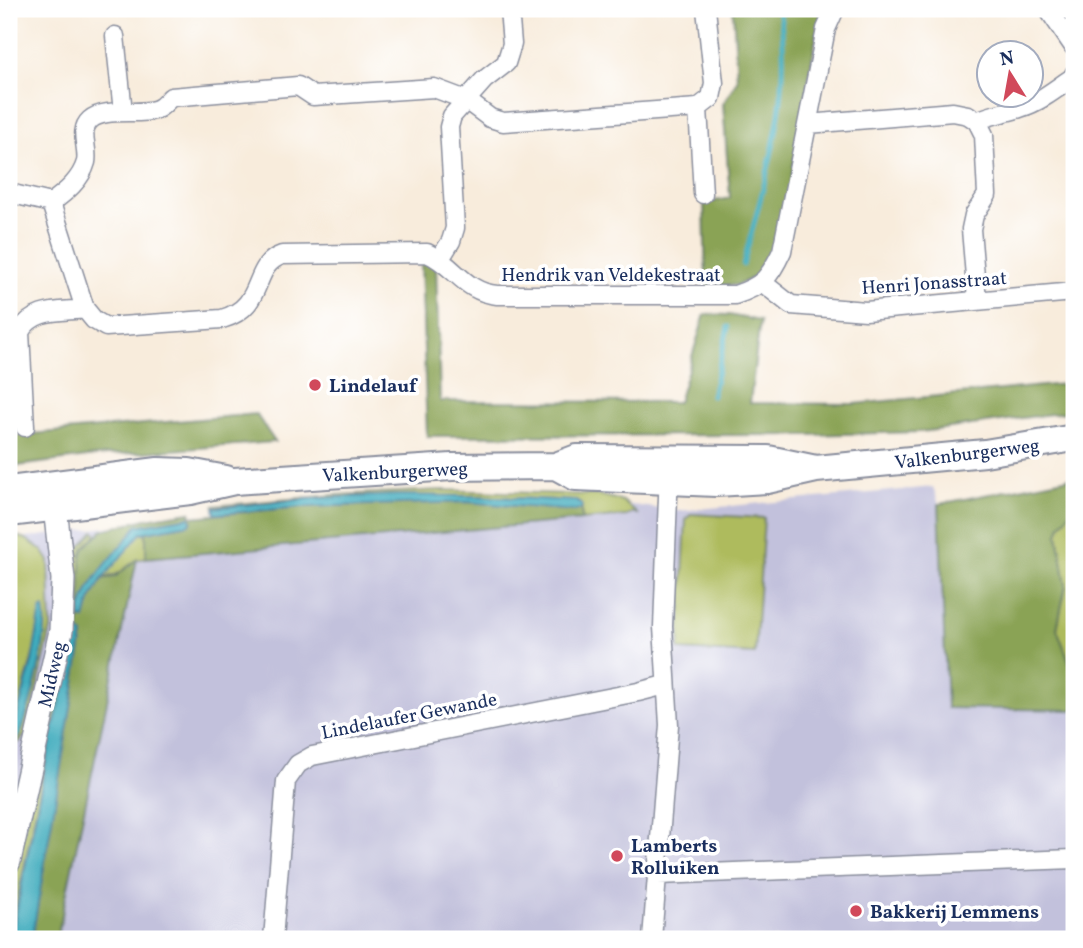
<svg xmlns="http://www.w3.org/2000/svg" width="1083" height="948" font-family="Vollkorn,serif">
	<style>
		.industrial { fill: #c2c1dc }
		.green { fill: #aebb5d; stroke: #64755e; stroke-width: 2; fill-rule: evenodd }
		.forest { fill: #8aa354; stroke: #526959; stroke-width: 2 }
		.water { fill: #3facbd; stroke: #2d6e8e; stroke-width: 2 }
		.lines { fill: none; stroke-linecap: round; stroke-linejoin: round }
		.stream { stroke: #3facbd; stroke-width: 5 }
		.minor-casing { stroke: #8a8e9d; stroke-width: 21 }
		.tertiary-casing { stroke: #8a8e9d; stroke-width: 26 }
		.secondary-casing { stroke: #8a8e9d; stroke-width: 30 }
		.minor { stroke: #fff; stroke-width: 18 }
		.tertiary { stroke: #fff; stroke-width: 23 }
		.secondary { stroke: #fff; stroke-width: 26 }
		.poi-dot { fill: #d1495b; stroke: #fff; stroke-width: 2.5 }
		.labels { text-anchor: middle; stroke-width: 7; stroke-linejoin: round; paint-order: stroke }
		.street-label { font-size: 19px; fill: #1b2f5e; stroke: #fff }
		.poi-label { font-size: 19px; font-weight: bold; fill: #1b2f5e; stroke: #fff; text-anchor: start }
	</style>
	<rect width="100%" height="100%" fill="#fff"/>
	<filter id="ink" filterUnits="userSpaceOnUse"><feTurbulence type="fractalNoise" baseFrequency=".0143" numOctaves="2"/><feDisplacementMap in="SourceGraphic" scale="14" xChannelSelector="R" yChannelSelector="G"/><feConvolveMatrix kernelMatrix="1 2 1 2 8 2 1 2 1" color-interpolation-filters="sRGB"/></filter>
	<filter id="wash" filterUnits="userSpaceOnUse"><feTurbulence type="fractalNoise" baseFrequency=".00686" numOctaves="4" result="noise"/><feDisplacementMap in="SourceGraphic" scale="28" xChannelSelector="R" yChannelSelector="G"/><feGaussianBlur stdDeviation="1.57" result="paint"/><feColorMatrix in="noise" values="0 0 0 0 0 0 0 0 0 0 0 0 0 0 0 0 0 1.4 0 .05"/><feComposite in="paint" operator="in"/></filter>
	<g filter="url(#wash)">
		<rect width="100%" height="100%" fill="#f8ecdc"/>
		<path class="industrial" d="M933,487L939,504L947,707L1074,710V939H9V537H31L189,516L480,498L594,500L678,511Z"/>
		<path class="green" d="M442,490L600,495L623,501L637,514L638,515L633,512L627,516L582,520V505L576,501L475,496H358L214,508V506L334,495Z
			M1074,507V674L1057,629L1066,585L1058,534L1061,525Z
			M691,514L764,518L755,654L679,650L686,520Z
			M94,531L97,534L84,548L81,556V611L77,633L51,737L9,939V899L67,637L73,589L74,554Z
			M146,532V558C127,560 125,577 103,577L139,535Z
			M17,536L26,539L42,550L49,561L51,629L27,734L19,742L9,745V537ZM36,643L41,650L20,736L12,733Z"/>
		<path class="forest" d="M733,9H824L819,21L782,229L764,272L738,285L706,287L704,203L730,198L723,104L737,80Z
			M436,261L440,401L678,402L705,314L729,315L760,321L750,403L854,404L1074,383V411L921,432L807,435L427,436L421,263Z
			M256,414L275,442L95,456L9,467V436Z
			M1074,477V507L1061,525L1058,534L1066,585L1057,629L1074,674V710L947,708L939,504Z
			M468,502L575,511L581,509L582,520L146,558V532L189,524L192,521L190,517L137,526L88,590L81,611V556L84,548L103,530L146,519L190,512L191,517L302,507Z
			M137,559L57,939H32L83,635L80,632L77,633L80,618L85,619L90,601L102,579L115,577Z"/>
		<path class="water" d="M401,495L475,496L576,501L582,505L581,509L575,511L468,502L302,507L215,514L214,508L318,498Z
			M190,517L191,522L189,524L141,533L102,579L90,601L85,619L80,618C84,579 116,556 137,526Z
			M44,608C51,632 29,710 20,736L16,739L12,733L32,662L41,609Z
			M80,632L83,635L32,939H11L51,737L77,633Z"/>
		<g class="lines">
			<path class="stream" d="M743,265C764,182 795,95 779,9
				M712,396L728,327"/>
		</g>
	</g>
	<g filter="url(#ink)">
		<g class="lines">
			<defs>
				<path id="minor" d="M1048,9L1074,47
					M115,36L123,112
					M698,108L711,98L714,83L706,9
					M698,108L703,194
					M977,121L984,135L987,195L974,215L971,229L977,300
					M808,124L953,112L968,115L977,121C992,114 1005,113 1020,108C1040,102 1056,89 1073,77L1074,74
					M9,193L51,203L85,309L94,320L106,327L222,319C267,306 250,266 282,255L427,253C455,265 464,292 497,295H735C763,286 770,277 782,251L826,29L835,9
					M51,203C66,192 81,180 86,162C89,148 78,131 90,120C105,106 143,117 159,108C163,106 168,100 171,97L298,86L313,96L434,88L466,100L490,118L503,122L698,108
					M440,259L451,241L455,228L449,127L452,116L484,80L506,63L512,44L509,9
					M763,283L791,305L866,311L1074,292
					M25,427L20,332C33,308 60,312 85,309
					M658,875L1074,859
					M273,939L286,781L298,764L312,756L638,692L665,685
					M652,939L669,725L663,627L669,471"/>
				<path id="tertiary" d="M9,861L61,631L63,579L53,489"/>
				<path id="secondary" d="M556,466L576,477L716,483L767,480L816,469L985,453L1074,438
					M9,490L158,471L189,472L226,479
					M9,513L190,491L234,481L452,467L556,466L577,458L768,459L816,469"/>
			</defs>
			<use href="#minor" class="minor-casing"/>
			<use href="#tertiary" class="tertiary-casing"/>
			<use href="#secondary" class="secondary-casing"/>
			<use href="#minor" class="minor"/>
			<use href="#tertiary" class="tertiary"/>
			<use href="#secondary" class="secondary"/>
		</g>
	</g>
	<g class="poi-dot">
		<circle cx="315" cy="385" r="7"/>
		<circle cx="617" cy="856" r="7"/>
		<circle cx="856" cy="911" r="7"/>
	</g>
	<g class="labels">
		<g class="street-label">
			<text x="611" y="281">Hendrik van Veldekestraat</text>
			<text transform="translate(934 282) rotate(-4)" y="7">Henri Jonasstraat</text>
			<text transform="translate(967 453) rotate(-7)" y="7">Valkenburgerweg</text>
			<text transform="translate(395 471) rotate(-3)" y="7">Valkenburgerweg</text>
			<text transform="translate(51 674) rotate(-77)" y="7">Midweg</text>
			<text transform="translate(409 715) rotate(-11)" y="7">Lindelaufer Gewande</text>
		</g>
		<g class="poi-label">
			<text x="329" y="392">Lindelauf</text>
			<text x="631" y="852">Lamberts<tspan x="631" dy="22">Rolluiken</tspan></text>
			<text x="870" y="918">Bakkerij Lemmens</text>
		</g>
	</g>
	<rect width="1083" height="948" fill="none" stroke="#fff" stroke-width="35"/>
	<g transform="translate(1010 74) rotate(349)"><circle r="33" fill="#ffffff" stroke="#a4acbf" stroke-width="2"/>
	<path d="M0-5L12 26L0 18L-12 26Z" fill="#d1495b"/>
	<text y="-10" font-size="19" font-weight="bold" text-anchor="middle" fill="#1b2f5e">N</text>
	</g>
</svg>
